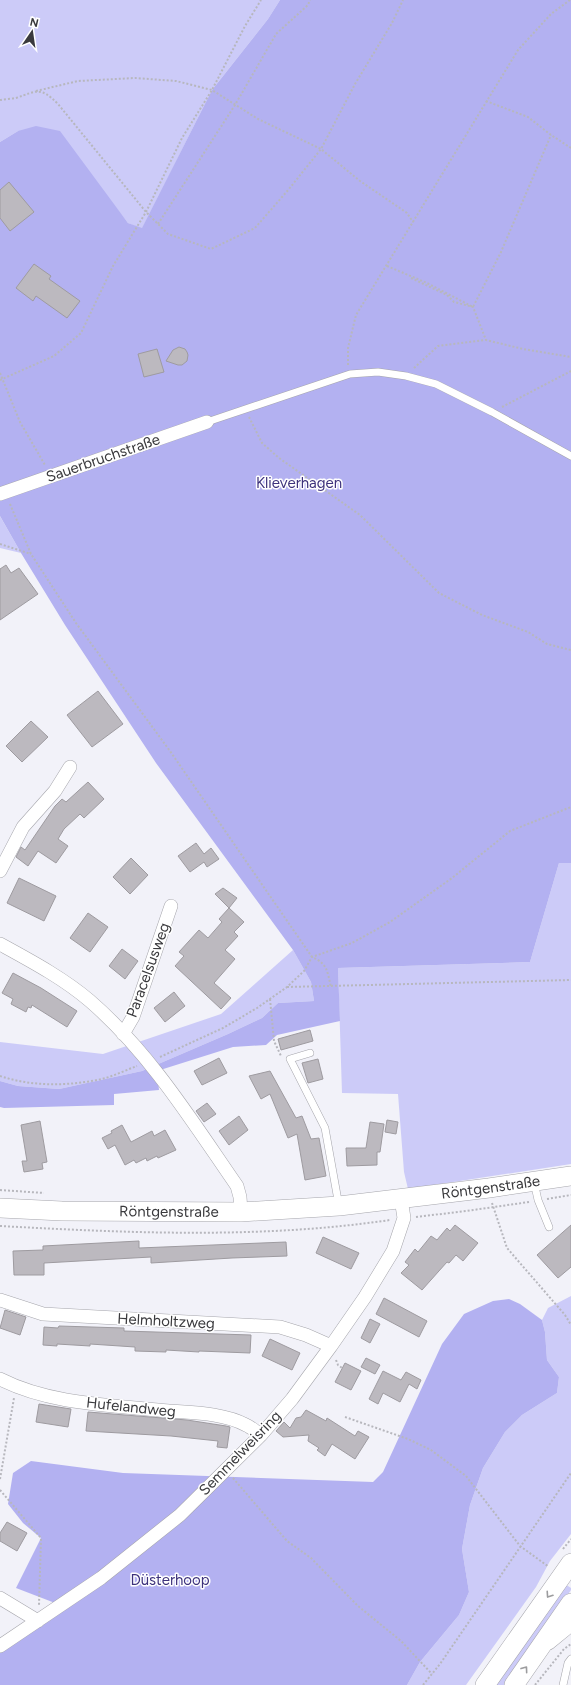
<svg xmlns="http://www.w3.org/2000/svg" width="571" height="1685" font-family="Figtree,sans-serif">
	<style>
		.green { fill: #cccbf8 }
		.forest { fill: #b3b1f1 }
		.building { fill: #bcb9bf; stroke: #9e9ba0 }
		.lines { fill: none; stroke-linecap: round; stroke-linejoin: round }
		.lane-casing { stroke: #a6a6ac; stroke-width: 8 }
		.street-casing { stroke: #a6a6ac; stroke-width: 14 }
		.secondary-casing { stroke: #a6a6ac; stroke-width: 20 }
		.path { stroke: #b7b7bd; stroke-width: 2; stroke-dasharray: 2 2; stroke-linecap: butt }
		.lane { stroke: #fff; stroke-width: 7 }
		.street { stroke: #fff; stroke-width: 13 }
		.secondary { stroke: #fff; stroke-width: 19 }
		.oneway { stroke: #9c9c9e }
		.labels { text-anchor: middle; stroke-width: 3; stroke-linejoin: round; paint-order: stroke }
		.street-label { font-size: 15px; fill: #3a3a3d; stroke: #fff }
		.park-label { font-size: 15px; fill: #3d327c; stroke: #fff }
	</style>
	<rect width="100%" height="100%" fill="#f2f2f9"/>
	<path class="green" d="M0,0H280L268,19L212,90L142,229L128,223L106,195L18,131L0,142Z
		M0,516L1,518L21,553L0,548Z
		M559,863H571V1164L408,1189L404,1172L398,1094L342,1093L338,968L530,962Z
		M293,950L311,982L314,1001L278,1003L262,1018L228,1034L142,1071L59,1089L18,1086L0,1081V1042L103,1054L221,1014Z
		M571,1296V1534L550,1561L536,1587L466,1685H407L420,1662L459,1615L469,1592L462,1549L470,1505L483,1468L505,1432L522,1415L557,1393L559,1377L547,1360L545,1332L542,1320L548,1308Z
		M565,1584L571,1588V1590L504,1685H494Z"/>
	<path class="forest" d="M280,0H571V863H559L530,962L338,968L340,1021L277,1035L266,1045L233,1047L157,1071L159,1090L114,1094V1105L4,1108L0,1107V1081L18,1086L59,1089L142,1071L228,1034L262,1018L278,1003L314,1001L311,982L293,950L156,763L65,625L21,553L0,516V142L18,131L36,126L60,131L128,223L142,228L212,90L268,19Z
		M509,1299L520,1304L542,1320L545,1332L547,1360L559,1377L557,1393L522,1415L505,1432L483,1468L470,1505L462,1549L469,1592L459,1615L420,1662L407,1685H0V1653L68,1608L16,1588L41,1538L23,1523L8,1504L13,1473L31,1461L123,1473L373,1482L383,1472L442,1344L464,1314L493,1301Z"/>
	<path class="building" d="M9,182L34,212L10,231L0,218V190Z
		M34,264L51,276L49,279L80,301L67,318L36,296L33,301L16,288Z
		M179,347L185,349L187,352L188,355L187,361L182,365H178L166,361L173,350Z
		M157,349L164,372L144,377L138,354Z
		M6,565L11,573L19,568L38,594L0,620V569Z
		M98,691L123,724L92,747L67,715Z
		M31,721L48,737L22,762L6,746Z
		M88,782L104,799L84,818L80,814L64,829L58,839L68,846L56,863L38,851L28,866L16,857L21,847L25,850L55,806L62,799L66,802Z
		M196,843L204,854L211,848L219,859L207,867L204,862L190,872L178,856Z
		M131,858L148,875L130,894L113,877Z
		M19,878L56,896L44,921L7,903Z
		M223,888L237,898L229,908L215,894Z
		M229,908L244,922L234,932L238,936L225,950L235,959L214,983L231,998L221,1009L175,966L184,956L179,952L199,930L208,938L222,922L219,919Z
		M88,913L108,927L90,952L70,938Z
		M122,949L138,961L125,979L109,966Z
		M13,973L41,988L77,1011L67,1027L32,1005L31,1008L28,1007L26,1012L11,1004L13,999L2,993Z
		M174,992L185,1006L165,1022L154,1008Z
		M310,1030L313,1041L281,1050L278,1039Z
		M219,1058L227,1073L202,1085L194,1071Z
		M318,1059L323,1079L308,1083L302,1063Z
		M270,1071L296,1118L302,1116L311,1139L319,1138L326,1176L305,1180L297,1134L288,1138L270,1094L261,1099L249,1076Z
		M207,1103L216,1114L204,1122L196,1111Z
		M239,1116L248,1130L229,1145L219,1131Z
		M387,1120L398,1122L396,1134L385,1132Z
		M40,1121L47,1162L42,1163L43,1169L24,1172L22,1161H27L21,1125Z
		M370,1122L384,1124L380,1152H377V1165L347,1166L346,1148H366Z
		M122,1125L131,1142L152,1131L154,1136L165,1130L176,1150L158,1158L157,1156L147,1161L146,1158L136,1163L134,1160L125,1165L115,1145L108,1149L102,1138L112,1133L111,1131Z
		M455,1225L478,1243L463,1261L456,1255L449,1263L447,1262L422,1290L401,1273L409,1265L405,1262L415,1249L418,1252L431,1236L437,1240L447,1228L450,1231Z
		M571,1225V1267L558,1278L537,1255Z
		M323,1237L359,1253L351,1269L316,1253Z
		M139,1241V1248L286,1242L287,1256L232,1258L151,1263V1257L44,1263V1275H14L13,1251L43,1250V1246Z
		M384,1298L427,1321L419,1337L376,1314Z
		M5,1310L26,1317L20,1335L0,1328Z
		M370,1319L380,1324L370,1343L361,1338Z
		M59,1326L124,1328V1331L251,1335L250,1353L199,1351V1352L166,1350V1352L135,1351V1347L90,1344V1346L57,1344V1346L43,1345L44,1327L58,1328Z
		M270,1339L300,1353L292,1370L262,1356Z
		M366,1358L380,1365L375,1374L361,1367Z
		M345,1363L361,1371L351,1390L335,1382Z
		M383,1371L401,1380L406,1372L421,1380L417,1389L409,1384L400,1402L383,1393L378,1404L369,1399Z
		M39,1404L71,1409L68,1427L36,1422Z
		M306,1410L326,1421L327,1418L355,1436L358,1431L369,1437L355,1459L332,1444L325,1456L317,1450L319,1448L308,1441L309,1435L283,1437L276,1431L284,1422L290,1428L296,1418L301,1417Z
		M88,1412L187,1420L226,1426L230,1427L227,1448L217,1447L218,1441L171,1436L86,1431Z
		M7,1522L27,1533L17,1551L0,1541V1533Z"/>
	<g class="lines">
		<defs>
			<path id="lane" d="M207,422L350,374L378,372L406,376L436,384L492,412L571,456
				M310,1053L290,1059L325,1128L339,1206
				M534,1182L538,1200L549,1227
				M563,1685L568,1663L571,1659"/>
			<path id="street" d="M0,494L207,422
				M0,871L23,827L55,791L70,767
				M0,944C31,961 63,978 90,1001C150,1053 192,1121 237,1186L240,1197L241,1212
				M123,1034L133,1017L171,906
				M0,1300L43,1314L280,1327L306,1335L331,1346
				M0,1379C51,1405 113,1405 169,1411C194,1413 223,1413 246,1425C251,1427 256,1432 261,1435
				M0,1598L38,1621
				M549,1643L571,1625
				M0,1646L101,1578L180,1515L261,1435L292,1399L331,1346L365,1297L393,1251L404,1218L401,1199"/>
			<g id="secondary">
				<path id="s1" d="M0,1208L62,1211L241,1212L339,1206L489,1188L571,1176"/>
				<path d="M485,1685L571,1563"/>
				<path d="M514,1685L571,1603"/>
			</g>
		</defs>
		<use href="#lane" class="lane-casing"/>
		<use href="#street" class="street-casing"/>
		<use href="#secondary" class="secondary-casing"/>
		<path class="path" d="M36,91L78,81L135,78L176,81L212,90L258,119L321,149L360,181L407,213L413,222
			M0,100C5,99 11,99 16,98C37,91 40,86 58,104L146,212L168,234L211,249L255,228L289,189L321,149L355,84L392,23L403,0
			M486,101L528,117L551,135L571,148
			M158,224L235,105L276,34L308,5L310,0
			M387,266L427,283L473,307L501,252L551,135
			M411,278L447,295L454,302L473,307L486,340L523,349L571,357
			M348,365V348L356,315L518,50L551,14L570,0
			M414,368L438,346L486,340
			M0,373L20,422L45,465
			M0,380L54,356L81,333L113,266L146,212L182,138L212,90L245,26L261,0
			M502,407L571,371
			M249,417L262,443L279,458L360,515L439,593L482,615L528,632L547,644L571,650
			M10,504L31,554L76,623L170,751L312,957C328,964 327,971 331,987
			M0,544L31,554
			M287,987L571,980
			M270,999L274,1041L281,1056
			M160,1057L223,1028L257,1008L287,987L304,971L312,957L352,943L390,922L452,878L510,831L571,807
			M0,1076C33,1087 69,1086 102,1079C114,1076 126,1070 137,1066
			M0,1190L44,1193
			M547,1199L571,1195
			M492,1203L507,1248L565,1315L571,1325
			M416,1217L466,1211L529,1202
			M0,1226C130,1233 261,1239 390,1220
			M336,1360L338,1365L342,1368
			M345,1417L408,1439L431,1450L466,1476L520,1546L549,1567
			M233,1478L287,1541L311,1558L358,1606L401,1641L432,1674
			M0,1479L14,1398
			M0,1490L41,1538L39,1605
			M563,1549L571,1539
			M423,1685L440,1664L571,1473
			M535,1685L564,1649L571,1644"/>
		<use href="#lane" class="lane"/>
		<use href="#street" class="street"/>
		<use href="#secondary" class="secondary"/>
	</g>
	<defs><path id="oneway-chevron" d="M-2-3.5L2.5 0L-2 3.5" fill="none" stroke-width="1.6" stroke-linecap="round" stroke-linejoin="round"/></defs>
	<g class="oneway">
		<use href="#oneway-chevron" transform="translate(549 1595) rotate(124)"/>
		<use href="#oneway-chevron" transform="translate(525 1669) rotate(-54)"/>
	</g>
	<g class="labels">
		<g class="street-label">
			<text transform="translate(103 458) rotate(-19)" y="5">Sauerbruchstraße</text>
			<text transform="translate(148 970) rotate(-70)" y="5">Paracelsusweg</text>
			<text dy="5" stroke="none"><textPath href="#s1" startOffset="492">Röntgenstraße</textPath></text>
			<text dy="5" stroke="none"><textPath href="#s1" startOffset="169">Röntgenstraße</textPath></text>
			<text transform="translate(166 1321) rotate(3)" y="5">Helmholtzweg</text>
			<text transform="translate(131 1407) rotate(6)" y="5">Hufelandweg</text>
			<text transform="translate(240 1453) rotate(-46)" y="5">Semmelweisring</text>
		</g>
		<g class="park-label">
			<text x="299" y="488">Klieverhagen</text>
			<text x="170" y="1585">Düsterhoop</text>
		</g>
	</g>
	<g transform="translate(32 32) rotate(13)" stroke="#ffffff" stroke-width="3" paint-order="stroke">
	<path d="M0-3L7 15L0 10L-7 15Z" fill="#3a3a3d"/>
	<text y="-6" font-size="11" font-weight="bold" text-anchor="middle" fill="#3a3a3d">N</text>
	</g>
</svg>
